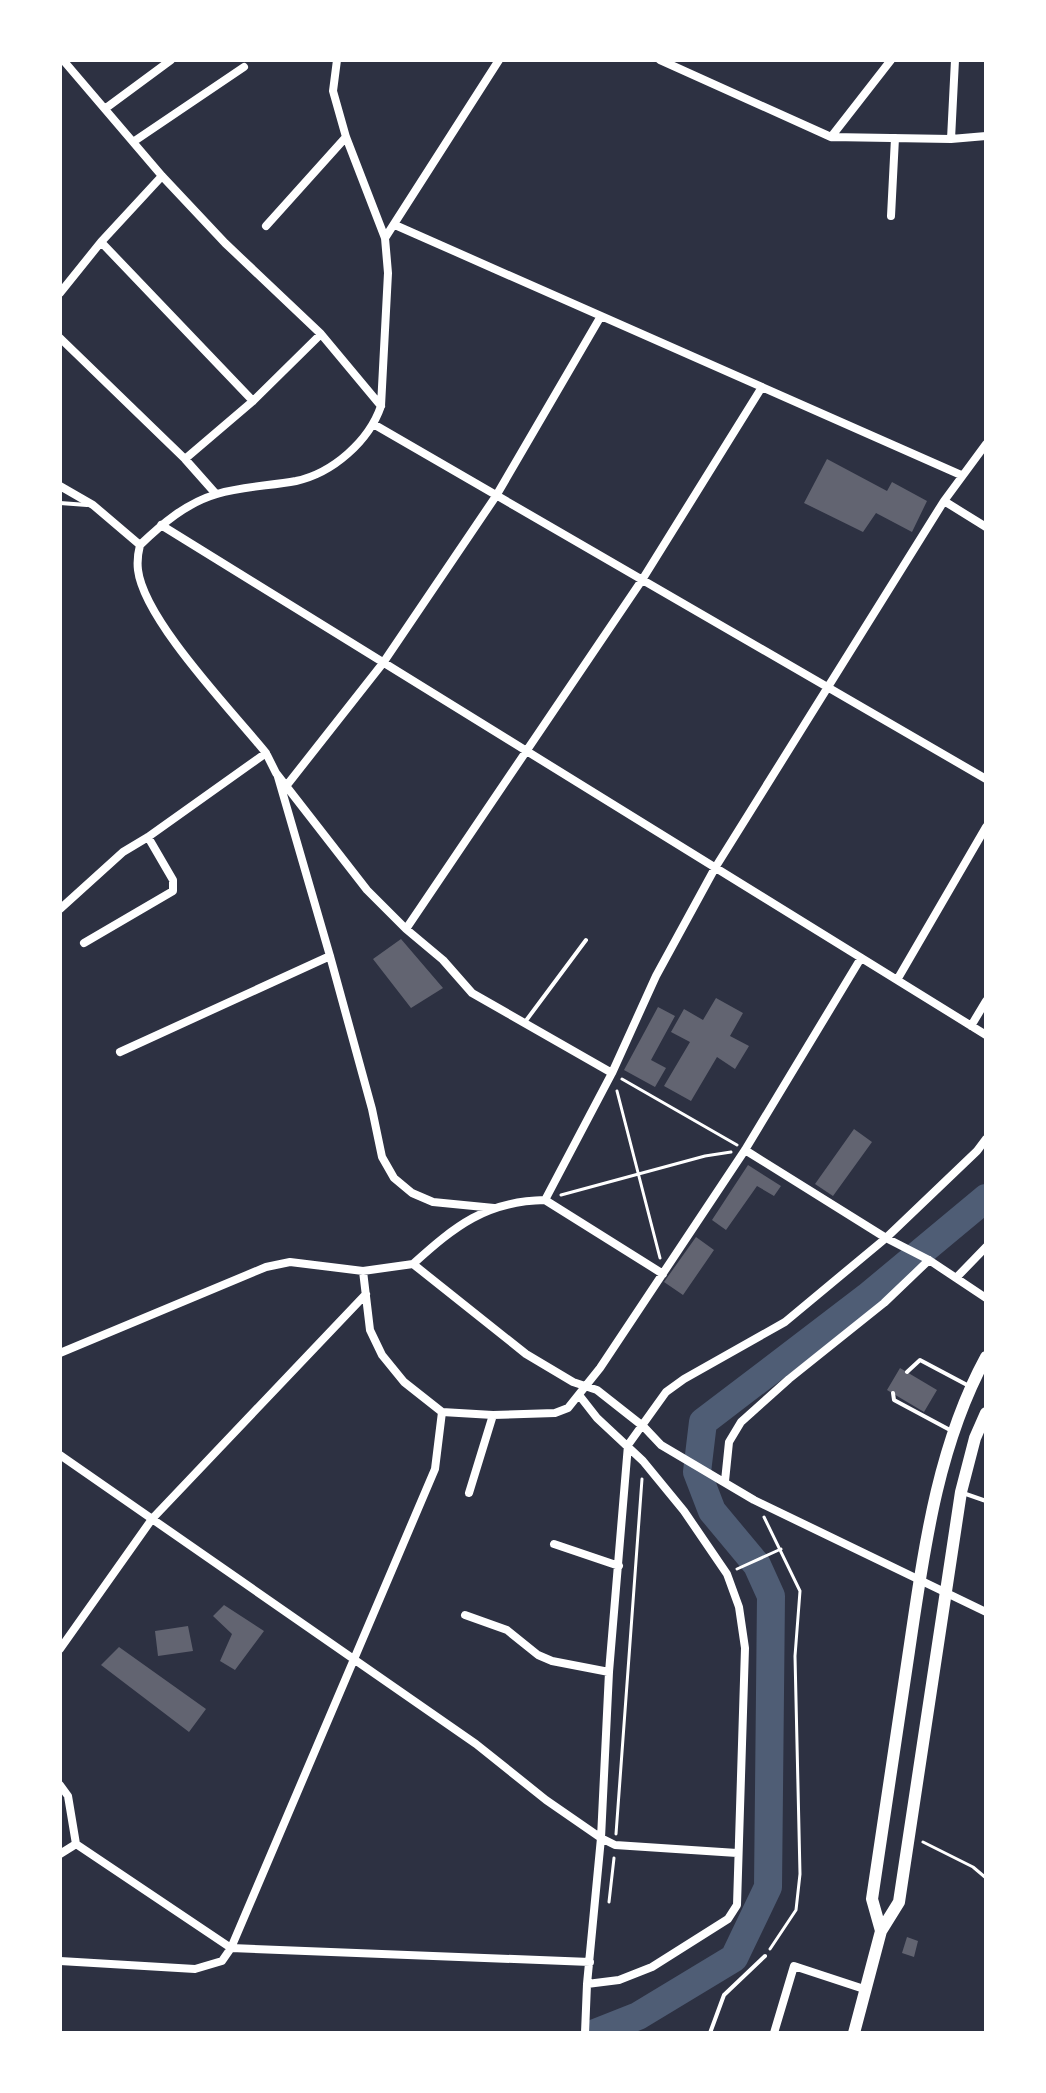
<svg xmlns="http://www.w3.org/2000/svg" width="1046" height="2093" font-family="'Playfair Display',serif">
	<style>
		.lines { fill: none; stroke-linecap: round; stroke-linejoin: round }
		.river { stroke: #4f5d75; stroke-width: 28 }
		.building { fill: #626471 }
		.path { stroke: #fff; stroke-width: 3 }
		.service { stroke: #fff; stroke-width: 4 }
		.minor { stroke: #fff; stroke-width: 8 }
		.primary { stroke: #fff; stroke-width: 12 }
	</style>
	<rect width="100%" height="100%" fill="#2d3142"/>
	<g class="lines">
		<path class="river" d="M595,2033L638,2016L734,1958L768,1887L771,1596L757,1565L712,1511L697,1472L703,1422L867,1297L986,1198"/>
	</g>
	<path class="building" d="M827,459L887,491L892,482L927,501L912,532L876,513L863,532L804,503Z
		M401,939L443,988L411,1008L373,959Z
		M716,998L743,1013L730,1036L749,1046L735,1069L717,1057L691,1101L664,1086L690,1042L671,1032L684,1009L703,1020Z
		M658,1007L675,1016L651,1060L666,1068L655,1087L624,1070Z
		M854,1129L872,1142L833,1196L815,1184Z
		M748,1165L781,1186L774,1196L757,1186L726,1230L712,1220Z
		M696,1237L714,1250L683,1295L664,1282Z
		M900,1368L937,1390L924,1412L887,1390Z
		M224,1605L264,1631L235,1670L220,1661L232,1634L213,1616Z
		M188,1626L193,1651L158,1656L155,1631Z
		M119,1647L206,1709L189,1732L101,1665Z
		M907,1937L918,1941L914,1957L902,1953Z"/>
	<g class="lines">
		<path class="path" d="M622,1079L737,1145
			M617,1091L660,1258
			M561,1195L705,1156L731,1152
			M764,1517L800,1591L795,1656L800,1874L796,1910L770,1949
			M737,1569L781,1549
			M616,1834L642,1479
			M923,1842L973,1867L986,1878
			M609,1902L614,1858"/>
		<path class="service" d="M60,503L87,505
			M525,1022L586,940
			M907,1372L920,1360L969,1386
			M893,1393L894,1400L950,1430
			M963,1493L986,1501
			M710,2033L724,1995L765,1956"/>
		<path class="minor" d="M63,60L162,176L225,243L321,334L381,406
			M660,60L831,137L951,139L986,136
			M106,108L171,60
			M831,137L891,60
			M951,139L955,60
			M133,142L244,67
			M891,216L895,138
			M395,225L961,475
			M266,226L346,137
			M385,238L499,60
			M101,242L253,401
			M60,293L101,242L162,176
			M60,338L185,459L216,494
			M375,425L986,779
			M185,459L253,401L321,334
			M60,486L93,505L140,545
			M944,501L986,527
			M161,525L986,1035
			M140,545C138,553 137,562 138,570C144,620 232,711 266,753L276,773L367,890L406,929L443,960L472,993L612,1073
			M140,545C162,524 186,503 217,494C243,486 270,486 296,481C333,473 369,441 381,406L388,273L385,238L346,137L333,91L337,60
			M278,777L330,956L372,1109L382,1157L394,1178L412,1193L433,1202L494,1208
			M287,785L383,663L496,496L601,316
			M60,909L123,852L148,837L266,753
			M406,929L642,580L762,387
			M84,943L173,891V880L148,837
			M897,980L986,827
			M971,1026L986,1001
			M120,1052L330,956
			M745,1150L886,1238L929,1260L986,1298
			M545,1200L612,1073L656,976L715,868L944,501L986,444
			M545,1200L663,1274
			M413,1264L526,1354L573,1382L597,1390L644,1427L661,1445L754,1500L986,1612
			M413,1264C455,1226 486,1201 545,1200
			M363,1271L370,1330L382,1355L404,1382L442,1412L493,1415L555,1413L568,1408L600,1368L745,1150L861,958
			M956,1278L986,1247
			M60,1353L266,1267L290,1262L363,1271L413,1264
			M579,1395L597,1418L643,1461L684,1511L727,1574L739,1607L745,1648L737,1905L728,1919L652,1967L619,1980L587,1984
			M60,1455L476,1744L546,1800L601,1838L615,1845L737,1853
			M725,1481L729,1442L741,1422L789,1379L884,1303L929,1260
			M469,1493L493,1415
			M554,1544L619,1566
			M465,1615L507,1630L538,1655L552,1661L609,1672
			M60,1649L152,1519L366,1294
			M60,1785L68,1796L76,1844L231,1948L590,1962
			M60,1854L76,1844
			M60,1961L195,1969L222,1961L231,1948L435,1469L442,1412
			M585,2033L587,1984L601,1838L609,1672L628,1445L666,1392L684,1379L785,1322L886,1238L977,1151L986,1139
			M774,2033L794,1966L867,1990"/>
		<path class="primary" d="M881,1931L872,1899C885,1816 897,1733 909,1651C924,1550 937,1447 986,1357
			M854,2033L881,1931L899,1902L961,1492L975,1438L986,1413"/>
	</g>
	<rect width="1046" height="2093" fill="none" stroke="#ffffff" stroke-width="124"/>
</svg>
